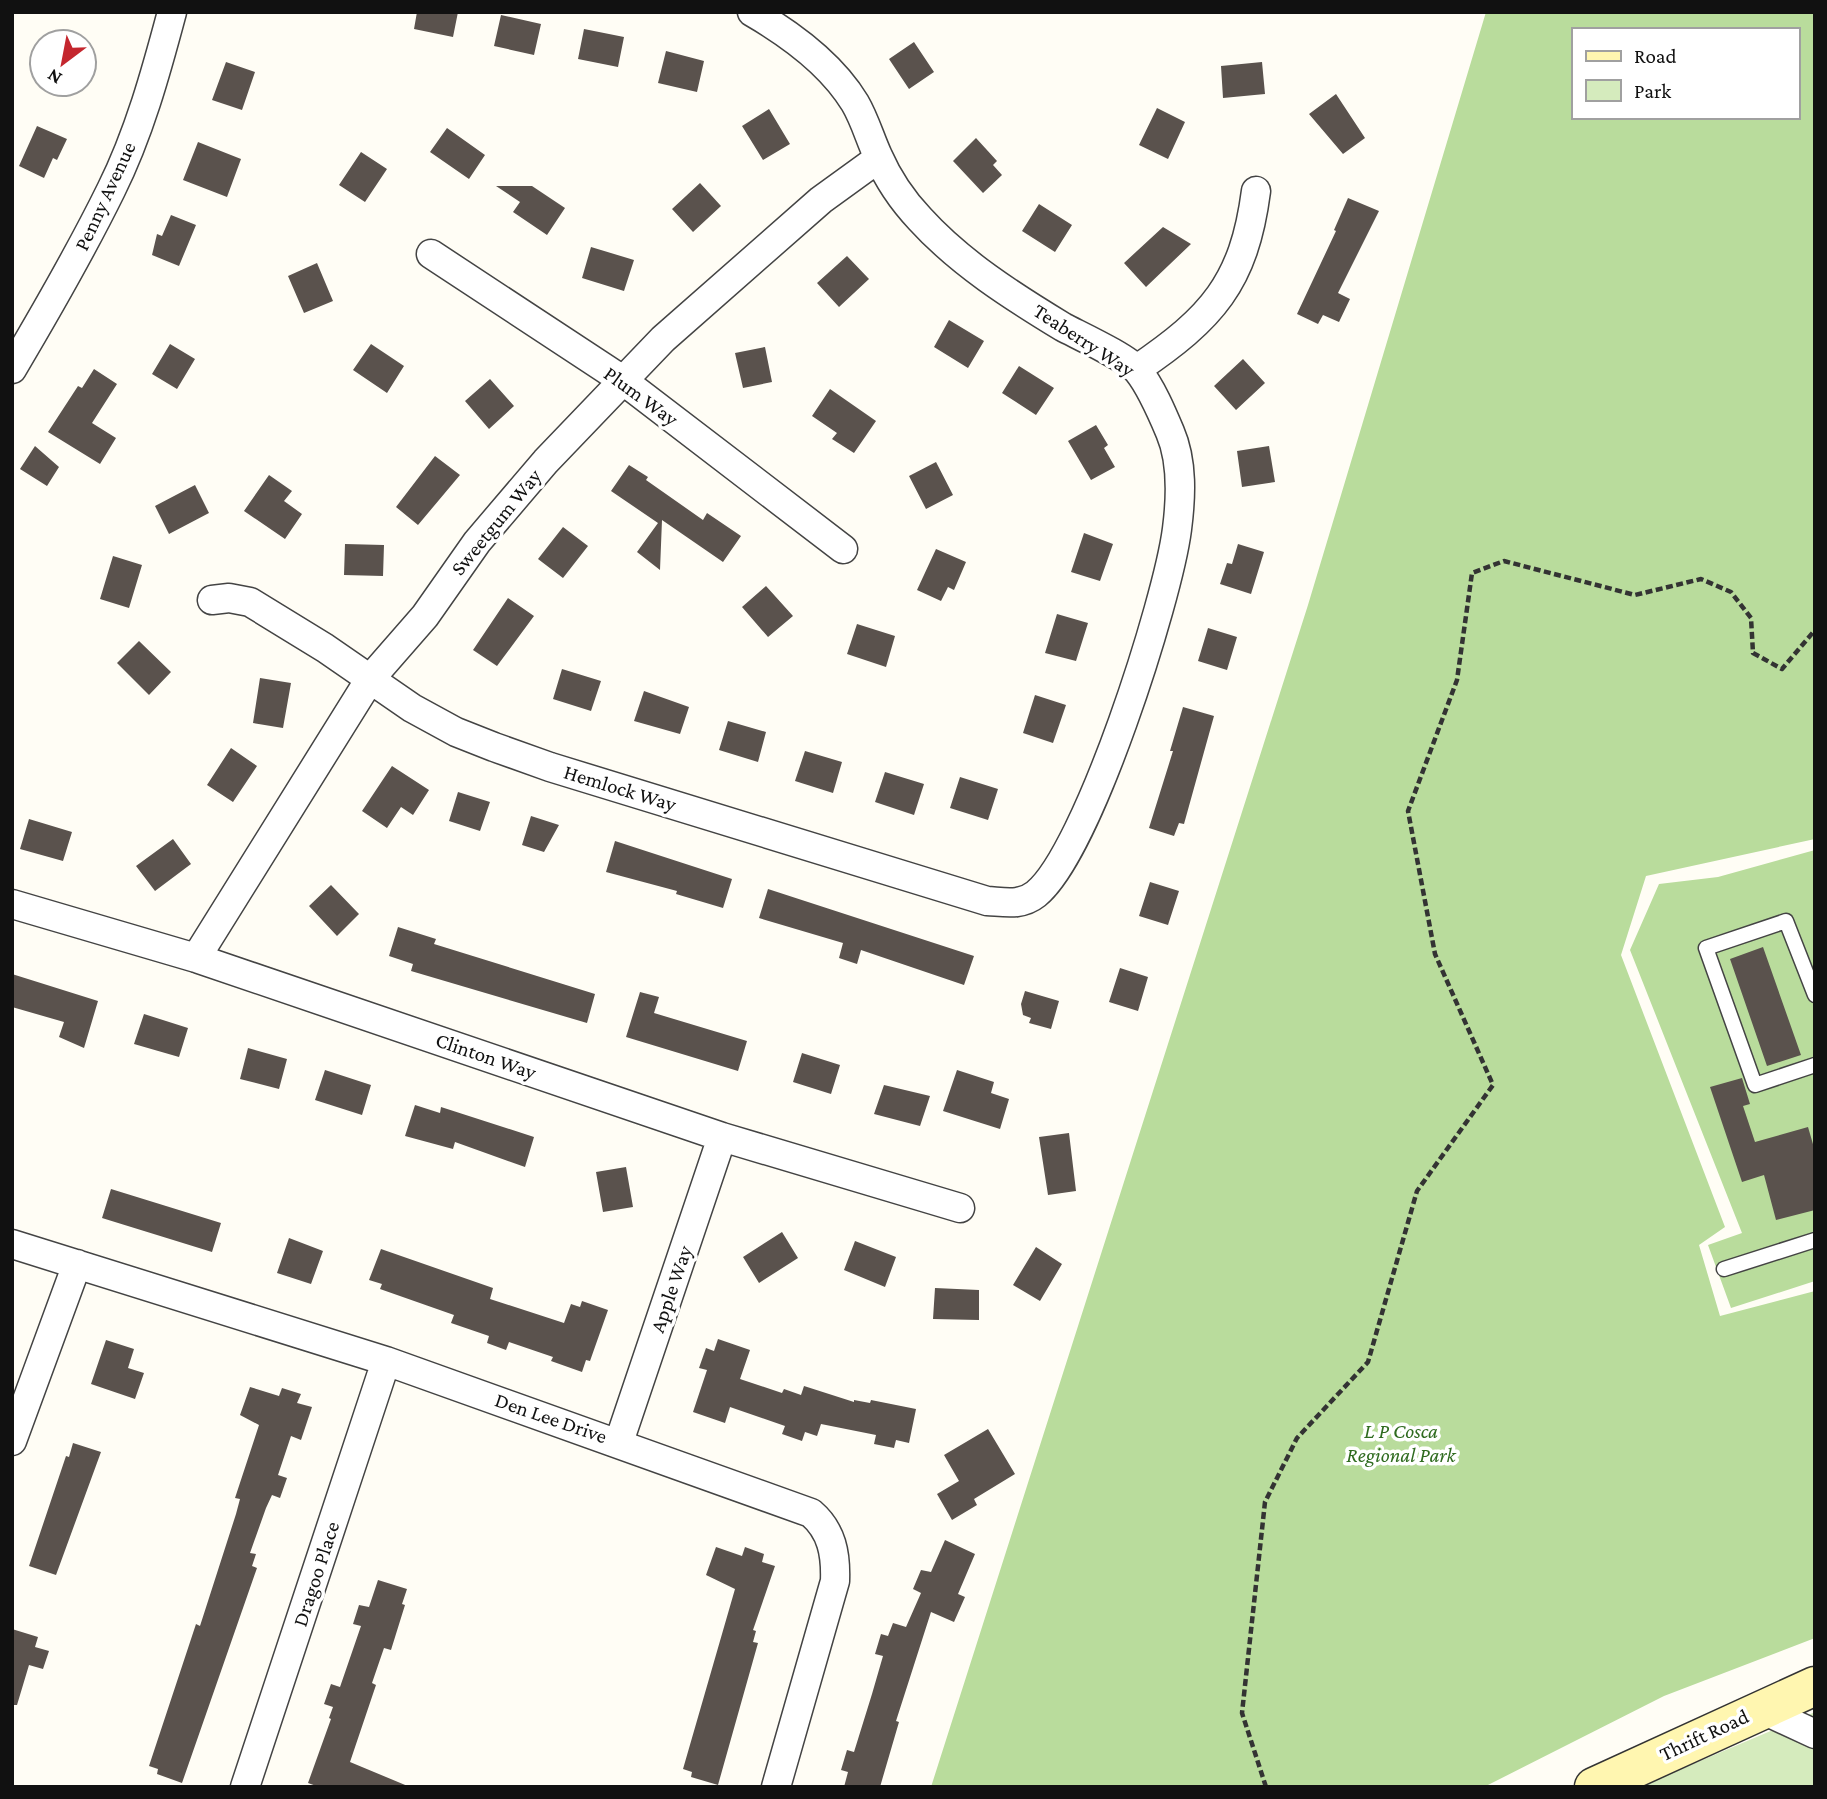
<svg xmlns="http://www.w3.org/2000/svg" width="1827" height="1799" font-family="'Crimson Pro',serif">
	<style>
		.green { fill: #d5ebbd }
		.forest { fill: #b9dc9c; fill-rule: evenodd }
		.building { fill: #5a524d }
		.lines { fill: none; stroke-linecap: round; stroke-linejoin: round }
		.lane-casing { stroke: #444; stroke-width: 17 }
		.street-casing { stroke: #444; stroke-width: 31 }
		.secondary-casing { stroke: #333; stroke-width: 41 }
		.path { stroke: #333; stroke-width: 4.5; stroke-dasharray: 7 3.5; stroke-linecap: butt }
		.lane { stroke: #fff; stroke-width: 14 }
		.street { stroke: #fff; stroke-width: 28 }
		.secondary { stroke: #fff6b0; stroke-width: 38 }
		.labels { text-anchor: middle; stroke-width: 7; stroke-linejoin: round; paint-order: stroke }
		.street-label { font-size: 21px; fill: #111; stroke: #fff }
		.park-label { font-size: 21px; font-style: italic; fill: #2f6b1f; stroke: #fff }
	</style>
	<rect width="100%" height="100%" fill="#fffdf5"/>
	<path class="green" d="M1815,1712V1787H1639Z"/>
	<path class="forest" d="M1486,12H1815V839L1646,876L1621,955L1725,1227L1699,1245L1720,1316L1815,1291V1638L1664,1696L1484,1787H931L1308,605ZM1573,30H1797V117H1573Z
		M1815,850V1281L1731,1308L1708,1245L1742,1233L1630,950L1659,884L1718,877Z"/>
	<path class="building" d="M417,12H458L453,37L414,29Z
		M501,15L541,24L534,55L494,46Z
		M584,29L624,37L618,67L578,59Z
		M914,42L934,72L909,89L889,59Z
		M666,51L704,61L697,92L658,83Z
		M226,62L255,72L242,110L212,100Z
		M1262,62L1265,94L1223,98L1221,66Z
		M1336,94L1365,138L1343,154L1309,114Z
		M1157,108L1185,122L1168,159L1139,145Z
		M769,109L790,144L763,160L742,126Z
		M37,126L67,139L57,160L53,158L44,178L19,166Z
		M447,128L485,155L469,179L430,152Z
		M976,138L997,161L993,165L1002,175L983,193L953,161Z
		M198,142L241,159L227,197L183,180Z
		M361,152L387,169L365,202L339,185Z
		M700,183L721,206L693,232L672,209Z
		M496,186H532L565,208L547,235L513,212L520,202Z
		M1348,198L1379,211L1338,293L1350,299L1339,322L1323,315L1318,324L1297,314L1336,231L1334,230Z
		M1039,204L1072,225L1055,252L1022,231Z
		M171,215L196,225L179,266L152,255L157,234L162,236Z
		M1163,227L1191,244L1146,287L1124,263Z
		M591,247L634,260L624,291L582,278Z
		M847,256L869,279L839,307L817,283Z
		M317,263L333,301L304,313L288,276Z
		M949,320L984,341L968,368L934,347Z
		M170,344L195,359L177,389L152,374Z
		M371,344L404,366L387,393L353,370Z
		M765,347L772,382L743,388L735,353Z
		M1243,359L1265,383L1236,410L1214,386Z
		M1019,366L1054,388L1036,415L1002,393Z
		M94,369L117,384L92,423L116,438L100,464L48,432L78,386L82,388Z
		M490,379L514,406L489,429L465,401Z
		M830,389L876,421L854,453L832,439L837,433L812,416Z
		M1096,425L1108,445L1104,448L1115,467L1091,480L1068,441Z
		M35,446L59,467L47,486L20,469Z
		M1269,446L1275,482L1242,487L1237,451Z
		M435,456L460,475L418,525L396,507Z
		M936,462L953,495L926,509L909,476Z
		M629,465L648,477L646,480L703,520L707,513L741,536L723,562L662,520L660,570L637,552L658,523L611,491Z
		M269,475L292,491L284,501L302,514L285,539L244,511Z
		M195,485L209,513L169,534L155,506Z
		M563,527L588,546L563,578L538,559Z
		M1084,533L1113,544L1100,581L1071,572Z
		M345,544L384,545L383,576L344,575Z
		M1238,544L1264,552L1251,594L1220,584L1227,563L1232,564Z
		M936,549L966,562L954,590L948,587L941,601L917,590Z
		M113,556L142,565L129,608L100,599Z
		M766,586L793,616L768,637L742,607Z
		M508,598L534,616L497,666L473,650Z
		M1057,614L1088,623L1076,661L1045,653Z
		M857,624L895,636L886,667L847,654Z
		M1208,628L1237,637L1227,670L1198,661Z
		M139,641L171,672L149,695L117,663Z
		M562,669L601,681L591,711L553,699Z
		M260,678L291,683L283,728L253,723Z
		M644,691L689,707L680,734L634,721Z
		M1035,695L1066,705L1053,743L1023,733Z
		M1183,707L1214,716L1184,824L1179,823L1174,836L1149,828L1173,751H1170Z
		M728,721L766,732L758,762L719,750Z
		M231,748L257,766L233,802L207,785Z
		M805,751L842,762L833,793L795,781Z
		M392,766L429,790L413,815L401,807L387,828L362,811Z
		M885,772L924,784L914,815L875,802Z
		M960,777L998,789L988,820L950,808Z
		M458,792L490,802L480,831L449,821Z
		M531,816L559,825L544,852L522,845Z
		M29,819L72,832L63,861L20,849Z
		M173,839L191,864L155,891L136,866Z
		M615,841L732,879L723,908L676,894L677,891L606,872Z
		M1150,882L1179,891L1168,925L1139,916Z
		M331,885L359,914L337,936L309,906Z
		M768,889L974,956L964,985L861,950L857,964L839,958L843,943L759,918Z
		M398,927L436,939L434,944L595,994L587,1023L411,971L413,964L389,956Z
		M1763,947L1801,1055L1767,1066L1730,959Z
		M1120,968L1148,977L1138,1011L1109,1002Z
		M12,974L98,1001L84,1048L59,1037L64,1022L12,1007Z
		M1025,991L1059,1001L1051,1029L1029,1023L1031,1018L1023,1015L1021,1004Z
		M640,992L659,997L654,1013L747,1041L738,1071L626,1037Z
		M144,1014L188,1028L179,1057L134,1044Z
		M248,1048L287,1059L279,1089L240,1079Z
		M802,1053L840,1065L831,1094L793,1082Z
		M325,1070L371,1085L362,1115L315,1100Z
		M957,1070L994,1082L991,1093L1009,1099L1000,1129L943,1111Z
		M1742,1078L1750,1104L1743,1106L1755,1142L1808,1127L1815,1151V1210L1776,1220L1764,1175L1742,1182L1710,1087Z
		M884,1085L930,1096L920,1126L874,1114Z
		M415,1105L440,1113L441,1107L534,1137L525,1167L455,1142L453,1149L405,1136Z
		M1069,1133L1076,1191L1048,1195L1039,1137Z
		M626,1167L633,1207L603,1212L596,1172Z
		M111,1189L221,1223L212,1252L102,1218Z
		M782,1232L798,1258L759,1283L743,1257Z
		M289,1238L323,1251L311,1284L277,1273Z
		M855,1241L896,1257L885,1287L844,1270Z
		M1036,1247L1062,1264L1040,1301L1013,1285Z
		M381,1249L493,1288L490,1299L564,1323L571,1304L580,1307L582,1301L608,1310L590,1361L586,1360L582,1372L551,1361L553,1357L509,1342L506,1350L487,1343L489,1336L451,1323L454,1315L380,1289L382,1284L369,1280Z
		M935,1288L979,1290V1320L933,1319Z
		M718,1339L750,1350L740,1379L782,1393L784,1389L801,1395L804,1386L854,1402V1400L870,1403L871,1400L916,1409L909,1443L896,1440L894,1448L874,1444L876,1435L821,1424L817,1436L805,1432L802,1441L782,1434L785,1426L730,1407L725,1423L693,1412L707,1370L699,1368L706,1348L714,1351Z
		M106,1340L134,1349L128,1368L144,1373L135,1399L91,1384Z
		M250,1387L279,1396L282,1388L301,1394L297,1403L312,1407L301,1440L291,1436L278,1475L287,1478L280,1498L272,1495L266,1508L250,1553L256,1554L252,1566L257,1568L182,1783L157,1774L158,1769L149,1766L196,1624L200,1626L236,1514L240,1499L235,1498L259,1425L240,1415Z
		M988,1429L1015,1474L974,1499L977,1505L952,1520L937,1494L959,1481L944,1455Z
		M73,1443L101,1452L56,1575L29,1566L66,1456L69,1457Z
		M945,1540L975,1554L958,1594L965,1597L954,1622L931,1612L896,1721L899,1722L880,1787H844L848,1772L841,1770L847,1750L854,1752L872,1694L883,1656L875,1654L881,1634L888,1636L893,1623L906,1627L921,1593L913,1589L921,1570L931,1572Z
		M716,1547L742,1556L745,1547L764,1554L762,1562L775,1566L753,1630L756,1631L753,1642L758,1643L718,1785L691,1777L692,1772L683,1769L735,1589L706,1575Z
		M378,1580L407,1589L402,1604L405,1605L391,1650L384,1648L372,1683L376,1685L350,1762L410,1787H319L308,1783L331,1719L329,1718L333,1707L324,1704L331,1684L340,1687L361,1626L353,1624L359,1605L369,1607Z
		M12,1629L38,1637L35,1647L49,1651L43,1669L29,1665L17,1705H12Z"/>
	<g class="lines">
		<defs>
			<path id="lane" d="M1815,995L1786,921L1706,948L1755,1085L1815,1065
				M1724,1269L1815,1240"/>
			<path id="street" d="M431,254L621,379L843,549
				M12,369C47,310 81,251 111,190C139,134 156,72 172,12
				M1137,369C1212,318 1244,283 1256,191
				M212,600L229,598L250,602L325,648L412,708L456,732L494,747L550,767L987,901C1005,902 1021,906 1036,894C1088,852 1168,600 1177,529C1181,498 1183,462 1170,432C1162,413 1151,387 1138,371C1128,358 1080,336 1063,327C1012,296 960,263 920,219C903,201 888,179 878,156C870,139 865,120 855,103C832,65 790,34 752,12
				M12,904L196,958L722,1137L960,1208
				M196,958L370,679L425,616L477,542L546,461L663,339L821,200L879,158
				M12,1244L386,1361L811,1513C832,1531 836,1554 835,1581L776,1787
				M12,1441L77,1264
				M619,1442L722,1137
				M1761,1709L1815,1734
				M245,1787L386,1361"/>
			<path id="secondary" d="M1594,1787L1815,1686"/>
		</defs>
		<use href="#lane" class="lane-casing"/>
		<use href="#street" class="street-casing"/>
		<use href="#secondary" class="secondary-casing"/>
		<path class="path" d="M1266,1787L1242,1713L1265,1502L1297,1438L1368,1362L1417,1191L1493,1085L1435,954L1408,811L1457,680L1472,573L1504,561L1635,595L1701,579L1731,592L1751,618L1753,653L1782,669L1815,630"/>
		<use href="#lane" class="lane"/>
		<use href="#street" class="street"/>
		<use href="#secondary" class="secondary"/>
	</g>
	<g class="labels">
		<g class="street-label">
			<text transform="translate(105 196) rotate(-65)" y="7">Penny Avenue</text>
			<text transform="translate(1084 340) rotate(33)" y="7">Teaberry Way</text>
			<text transform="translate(641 396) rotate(36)" y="7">Plum Way</text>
			<text transform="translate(496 522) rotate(-51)" y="7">Sweetgum Way</text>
			<text transform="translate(620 788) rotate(17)" y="7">Hemlock Way</text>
			<text transform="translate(486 1056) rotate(19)" y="7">Clinton Way</text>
			<text transform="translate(671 1289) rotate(-71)" y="7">Apple Way</text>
			<text transform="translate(551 1418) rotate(19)" y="7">Den Lee Drive</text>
			<text transform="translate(316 1574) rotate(-72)" y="7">Dragoo Place</text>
			<text transform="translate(1704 1735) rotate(-25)" y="7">Thrift Road</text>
		</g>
		<g class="park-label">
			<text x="1401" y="1438">L P Cosca<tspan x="1401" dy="24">Regional Park</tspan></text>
		</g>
	</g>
	<rect width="1827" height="1799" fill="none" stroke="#111111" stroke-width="28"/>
	<rect x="1572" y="28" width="228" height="91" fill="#ffffff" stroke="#a0a0a0" stroke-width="2"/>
	<rect x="1586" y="51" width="35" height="10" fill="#fff6b0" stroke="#a0a0a0" stroke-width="2"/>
	<text x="1634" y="63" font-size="21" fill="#111111">Road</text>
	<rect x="1586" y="80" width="35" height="21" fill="#d5ebbd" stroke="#a0a0a0" stroke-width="2"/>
	<text x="1634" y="98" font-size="21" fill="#111111">Park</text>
	<g transform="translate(63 63) rotate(212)"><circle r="33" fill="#ffffff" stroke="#a0a0a0" stroke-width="2"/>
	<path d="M0-5L12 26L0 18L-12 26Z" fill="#c4262e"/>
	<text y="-10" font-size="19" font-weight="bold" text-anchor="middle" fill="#111111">N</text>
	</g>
</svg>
